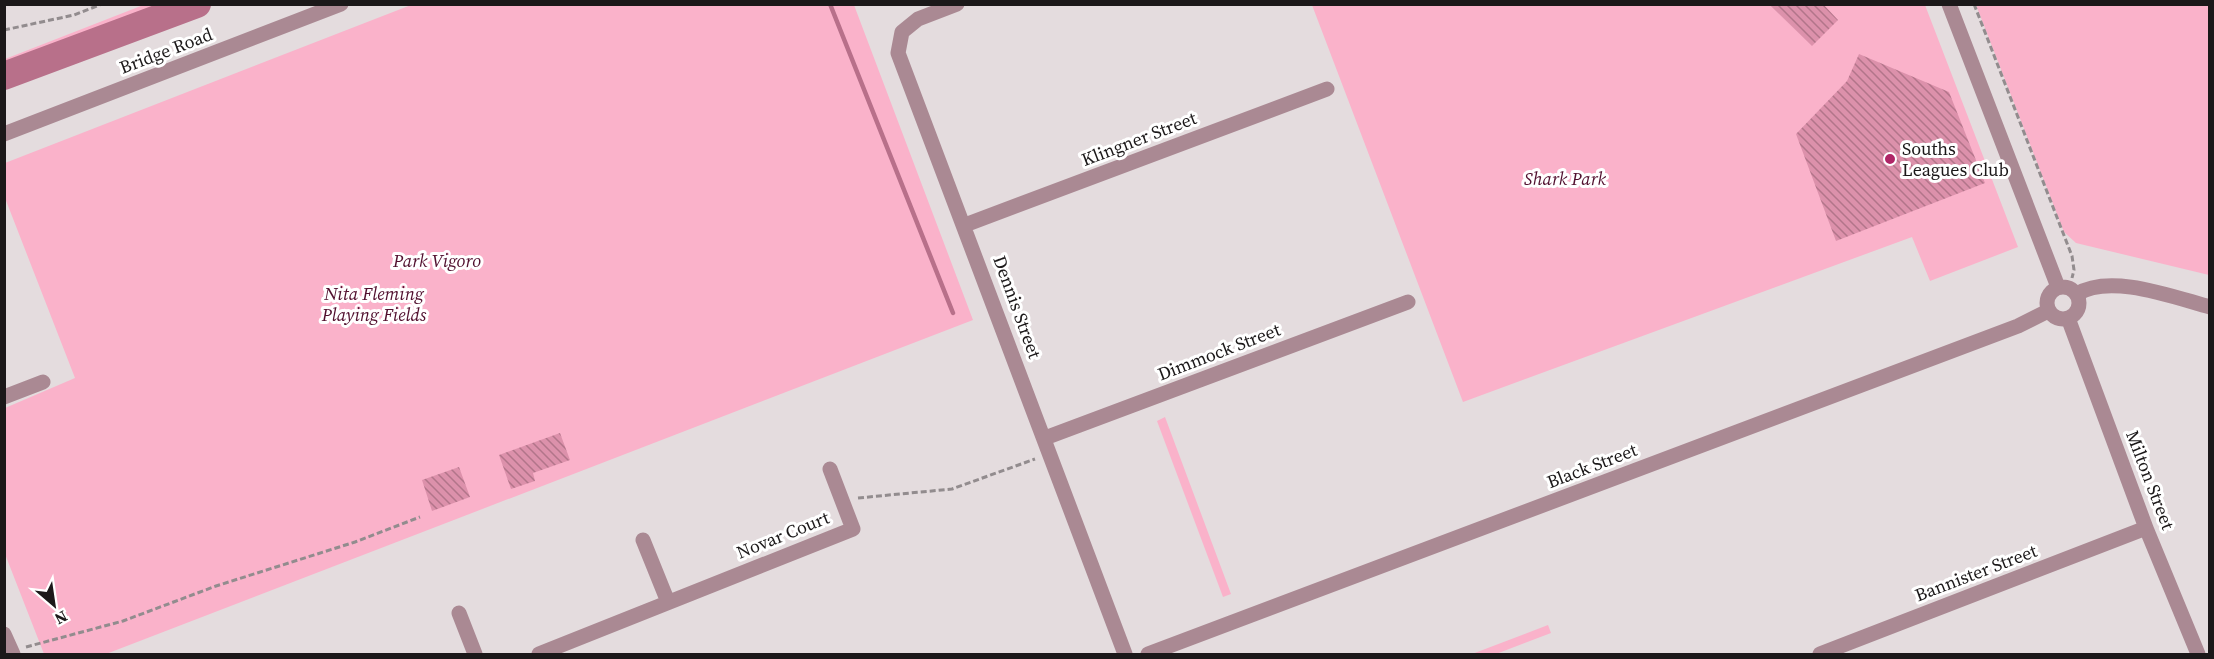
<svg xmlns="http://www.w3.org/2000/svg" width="2214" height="659" font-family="'Source Serif 4',serif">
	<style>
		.green { fill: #fab2ca }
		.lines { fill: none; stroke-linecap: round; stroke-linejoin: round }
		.stream { stroke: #b8708a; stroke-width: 4.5 }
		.river { stroke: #b8708a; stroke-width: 28 }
		.building { fill: url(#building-back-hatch) }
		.path { stroke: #928c8e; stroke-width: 3; stroke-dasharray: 6 3; stroke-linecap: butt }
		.minor { stroke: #aa8993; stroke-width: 15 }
		.poi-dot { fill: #af2667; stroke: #fff; stroke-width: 2 }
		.labels { text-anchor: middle; stroke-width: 6; stroke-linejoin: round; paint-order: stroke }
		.street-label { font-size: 18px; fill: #1b1819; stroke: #fff }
		.poi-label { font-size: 18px; fill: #1b1819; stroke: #fff; text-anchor: start }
		.park-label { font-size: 18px; font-style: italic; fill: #510f2e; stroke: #fff }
	</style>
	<defs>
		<pattern id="building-back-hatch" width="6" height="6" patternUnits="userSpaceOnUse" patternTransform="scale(1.5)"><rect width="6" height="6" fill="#dc91ab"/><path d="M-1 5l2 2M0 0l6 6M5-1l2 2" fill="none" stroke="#b2758a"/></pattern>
	</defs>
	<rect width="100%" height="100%" fill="#e4dcde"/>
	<path class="green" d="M146,4L211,5L5,85V59Z
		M411,5H854L973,320L106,654H44L5,554V408L75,378L5,198V163Z
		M1312,5H1925L2018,247L1930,281L1912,237L1463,402Z
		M1976,5H2209V275L2076,243L2064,232Z
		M1165,417L1231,594L1223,597L1157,421Z
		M1548,625L1551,633L1496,654H1472Z"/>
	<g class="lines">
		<path class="stream" d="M830,4L953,313"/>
		<path class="river" d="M4,76L197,4"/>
	</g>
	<path class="building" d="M1769,4H1823L1838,20L1812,46Z
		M1859,54L1949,92L1985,183L1836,241L1796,134L1847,81Z
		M560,433L570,460L533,473L535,481L511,489L499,455Z
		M459,467L470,497L432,511L422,480Z"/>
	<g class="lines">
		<path class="path" d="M1974,4L2072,256L2074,270L2072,278
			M4,30L74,15L102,4
			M858,498L952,489L1035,459
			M26,647L123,621L216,586L355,542L420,517"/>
		<path class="minor" d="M957,4L918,19L902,32L898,53L1125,654
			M1949,4L2058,287
			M4,134L341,4
			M965,225L1327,89
			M2047 303a16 16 0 1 1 32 0a16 16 0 1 1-32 0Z
			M2077,294C2110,273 2173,297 2210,307
			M2068,318L2146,528L2198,654
			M4,397L43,382
			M1045,438L1408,302
			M643,540L668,602
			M459,613L475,654
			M4,634L13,654
			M539,654L853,529L830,469
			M1148,654L2018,326L2048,311
			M1820,654L2146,528"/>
	</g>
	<circle class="poi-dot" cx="1890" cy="159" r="6"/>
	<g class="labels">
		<g class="street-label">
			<text transform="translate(166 51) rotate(-21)" y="6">Bridge Road</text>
			<text transform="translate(1139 139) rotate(-21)" y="6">Klingner Street</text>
			<text transform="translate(1017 307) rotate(70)" y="6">Dennis Street</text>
			<text transform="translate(1219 352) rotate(-21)" y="6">Dimmock Street</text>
			<text transform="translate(1592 466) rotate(-21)" y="6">Black Street</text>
			<text transform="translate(2150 480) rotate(69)" y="6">Milton Street</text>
			<text transform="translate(783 535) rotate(-22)" y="6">Novar Court</text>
			<text transform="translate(1976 573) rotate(-21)" y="6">Bannister Street</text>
		</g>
		<g class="poi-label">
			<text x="1902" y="155">Souths<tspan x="1902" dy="21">Leagues Club</tspan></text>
		</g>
		<g class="park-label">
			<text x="1565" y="185">Shark Park</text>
			<text x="437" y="267">Park Vigoro</text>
			<text x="374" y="300">Nita Fleming<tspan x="374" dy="21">Playing Fields</tspan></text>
		</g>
	</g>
	<rect width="2214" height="659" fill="none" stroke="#1b1819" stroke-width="12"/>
	<g transform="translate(54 605) rotate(151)" stroke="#ffffff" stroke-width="4.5" paint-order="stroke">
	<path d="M0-4.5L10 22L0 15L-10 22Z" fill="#1b1819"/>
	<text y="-9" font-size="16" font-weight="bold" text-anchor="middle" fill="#1b1819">N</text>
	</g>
</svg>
